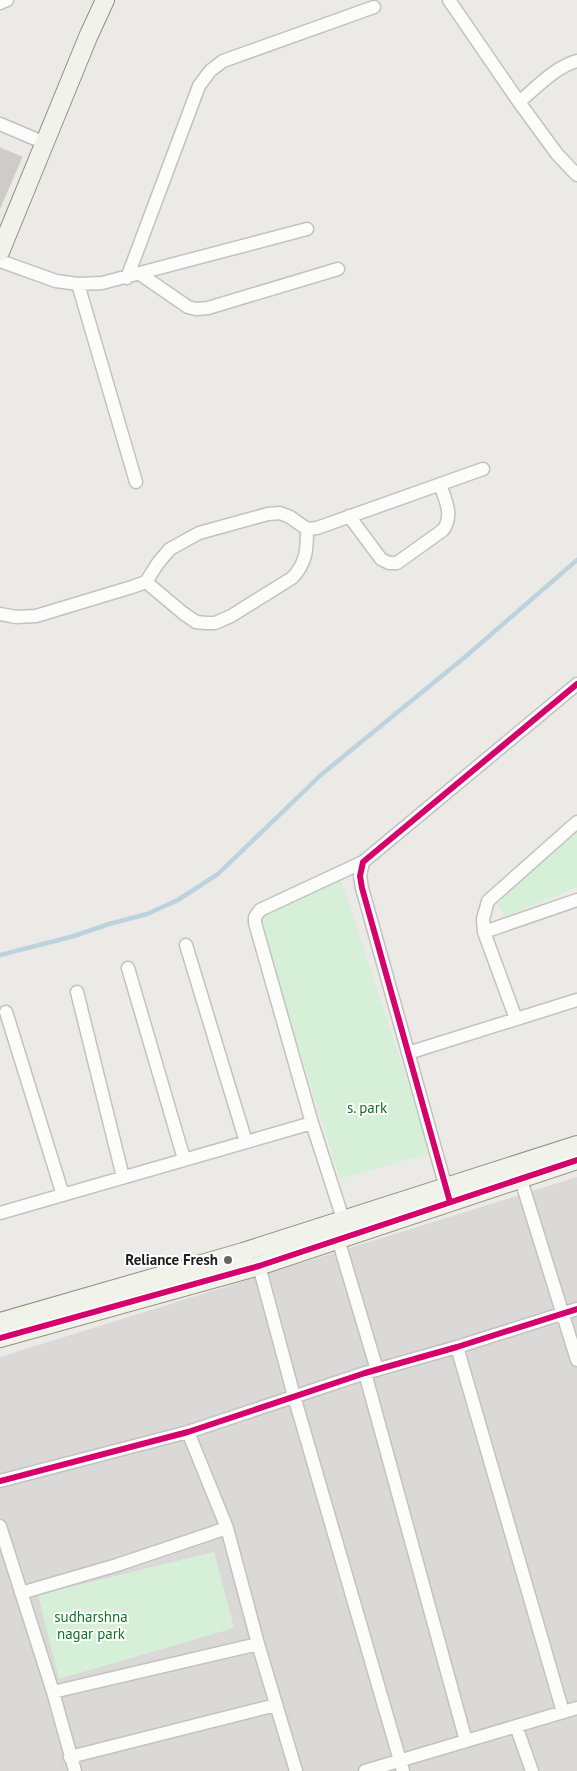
<svg xmlns="http://www.w3.org/2000/svg" width="577" height="1771" font-family="'PT Sans',sans-serif">
	<style>
		.residential { fill: #dad9d7 }
		.park { fill: #d6f0d8 }
		.lines { fill: none; stroke-linecap: round; stroke-linejoin: round }
		.stream { stroke: #bcd2dc; stroke-width: 4.5 }
		.building { fill: #ceccc9; stroke: #ceccc8 }
		.street-casing { stroke: #c2c2c0; stroke-width: 15 }
		.secondary-casing { stroke: #909380; stroke-width: 20 }
		.street { stroke: #fcfcfb; stroke-width: 12 }
		.secondary { stroke: #f1f2ea; stroke-width: 18 }
		.cycleway-casing { stroke: #fff; stroke-width: 9 }
		.cycleway { stroke: #d6006c; stroke-width: 6 }
		.poi-dot { fill: #656563; stroke: #fff; stroke-width: 2 }
		.labels { text-anchor: middle; stroke-width: 4; stroke-linejoin: round; paint-order: stroke }
		.park-label { font-size: 15px; fill: #167026; stroke: #fff }
		.poi-label { font-size: 15px; font-weight: bold; fill: #1d1d1d; stroke: #fff; text-anchor: end }
	</style>
	<rect width="100%" height="100%" fill="#ebeae6"/>
	<path class="residential" d="M577,1177V1771H0V1357Z"/>
	<path class="park" d="M577,832V887L506,916L498,906L506,892Z
		M339,874L431,1153L340,1179L254,905Z
		M214,1552L234,1628L59,1679L38,1595Z"/>
	<g class="lines">
		<path class="stream" d="M0,955L74,936L109,924L147,914L178,900L218,874L322,774L465,657L577,560"/>
	</g>
	<path class="building" d="M0,148L22,157L0,208Z"/>
	<g class="lines">
		<defs>
			<path id="street" d="M449,0L519,102L557,154L577,175
				M0,3L7,0
				M519,102C536,88 555,67 577,61
				M0,124L45,143
				M0,261L56,281L78,284L102,283L307,229
				M140,274L188,307L196,309L208,308L338,269
				M127,278L199,86L210,71L223,61L374,7
				M78,284L136,482
				M349,516L381,559L389,563H397L443,530C454,515 445,500 440,484
				M146,582L183,613L196,622L206,623H215L231,616L292,578C307,563 307,548 307,529
				M0,614L16,617L36,616L132,587L146,582L158,563L170,549L199,533L268,514L280,513L290,517L307,529L317,528L483,469
				M484,932L577,900
				M186,945L246,1142
				M128,968L184,1159
				M77,992L123,1177
				M6,1012L63,1195
				M516,1019L484,932L483,919L488,901L577,822
				M408,1053L577,1000
				M521,1180L577,1360
				M448,1195L362,888L360,876L363,862L577,684
				M0,1213L312,1123
				M343,1219L312,1123L255,923V917L260,910L363,862
				M338,1239L377,1370
				M259,1266L294,1396L403,1771
				M457,1347L563,1712
				M365,1373L466,1741
				M188,1432L227,1528L258,1644L296,1771
				M0,1481L188,1432L365,1373L457,1347L577,1309
				M0,1526L53,1692L75,1771
				M21,1593L117,1565L227,1528
				M53,1692L258,1644
				M516,1726L532,1771
				M70,1757L276,1705
				M365,1771L577,1708"/>
			<path id="secondary" d="M0,252L88,37L105,0
				M0,1322L243,1252L577,1145
				M0,1338L259,1266L577,1160"/>
		</defs>
		<use href="#street" class="street-casing"/>
		<use href="#secondary" class="secondary-casing"/>
		<use href="#street" class="street"/>
		<use href="#secondary" class="secondary"/>
		<defs>
			<path id="cycleway" d="M450,1202L362,888L360,876L363,862L577,684
				M0,1338L259,1266L577,1160
				M0,1481L188,1432L365,1373L457,1347L577,1309"/>
		</defs>
		<use href="#cycleway" class="cycleway-casing"/>
		<use href="#cycleway" class="cycleway"/>
	</g>
	<circle class="poi-dot" cx="228" cy="1260" r="5"/>
	<g class="labels">
		<g class="park-label">
			<text x="367" y="1113">s. park</text>
			<text x="91" y="1622">sudharshna<tspan x="91" dy="17">nagar park</tspan></text>
		</g>
		<g class="poi-label">
			<text x="218" y="1265">Reliance Fresh</text>
		</g>
	</g>
</svg>
